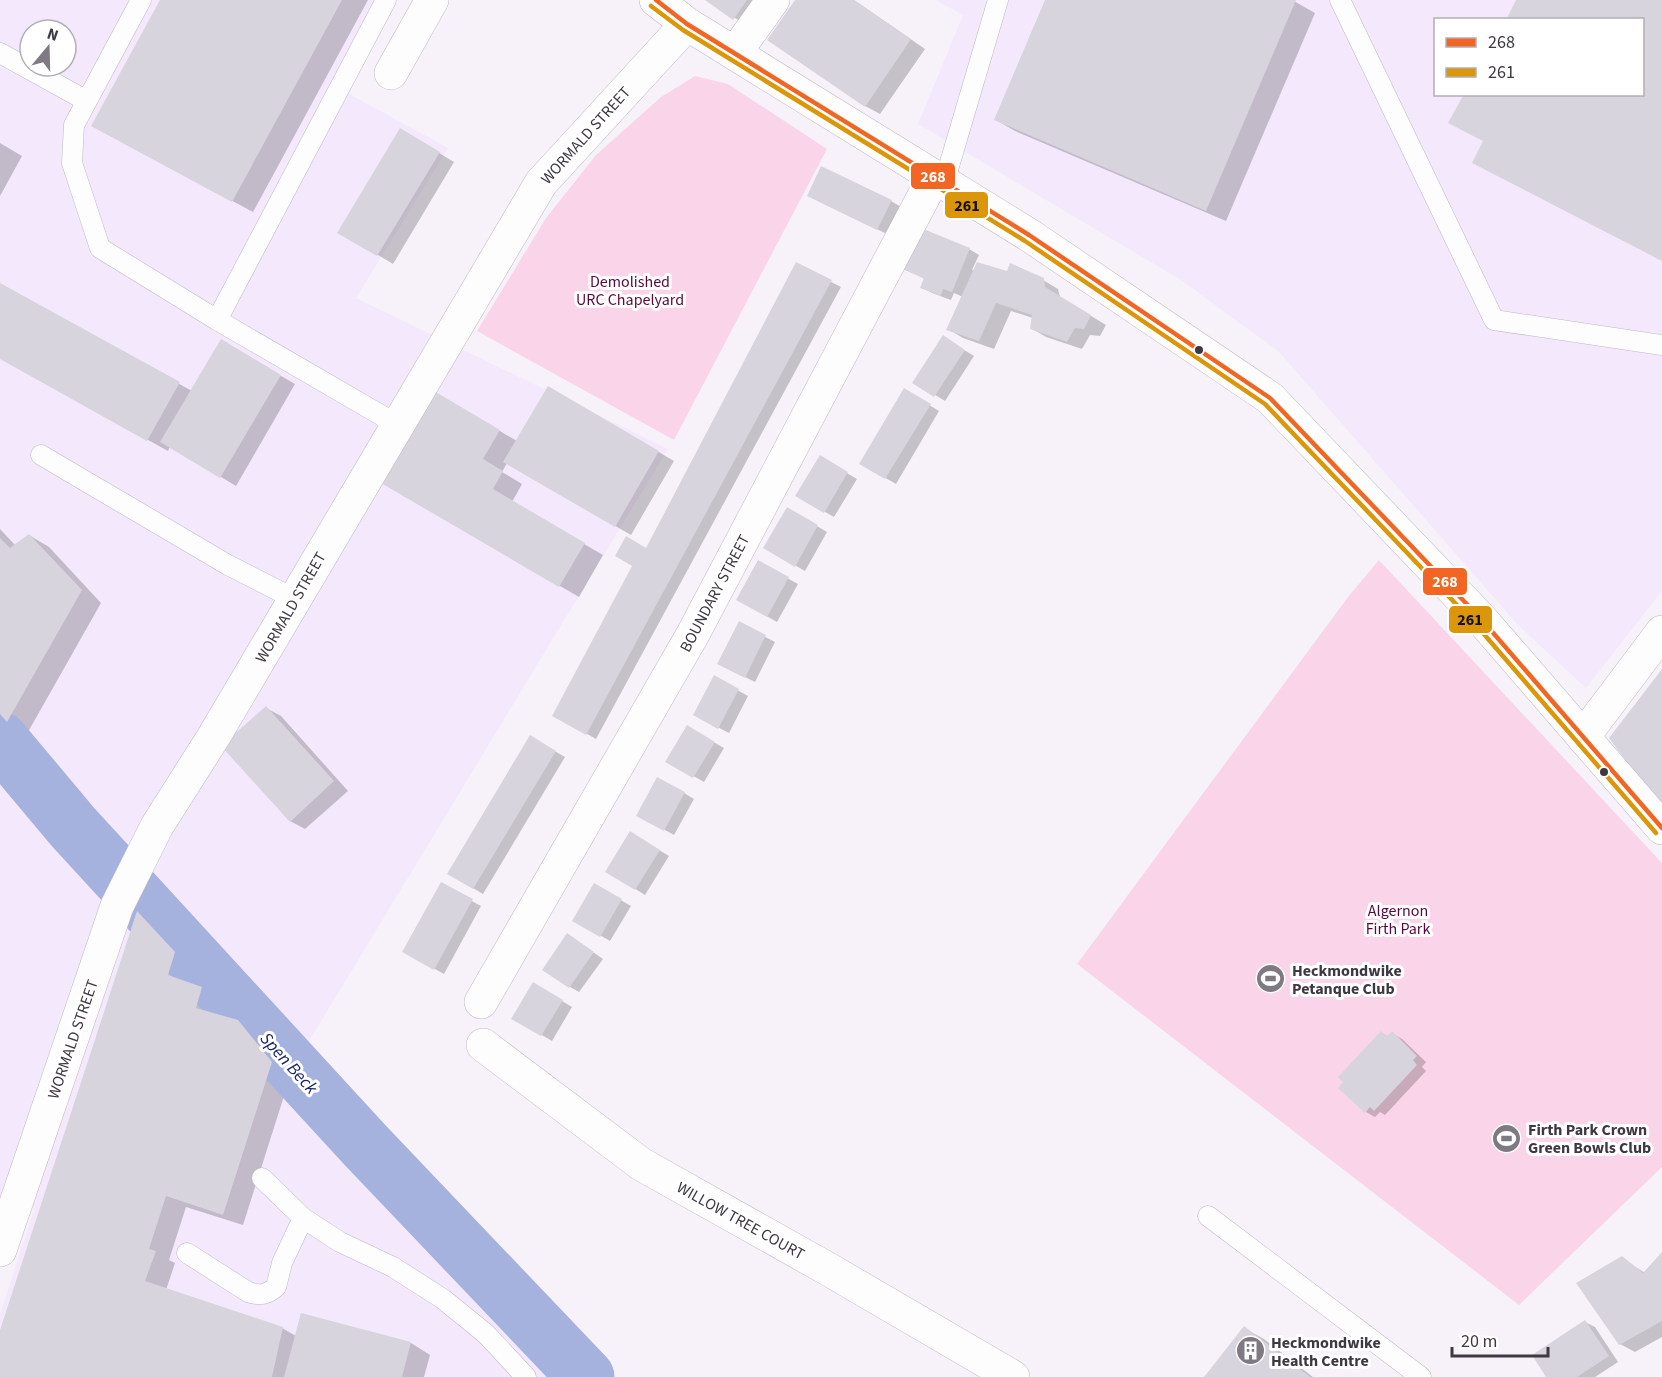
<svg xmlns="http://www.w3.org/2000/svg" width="1662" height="1377" font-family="'Source Sans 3',sans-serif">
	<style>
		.built { fill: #f3e8fc; fill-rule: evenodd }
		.green { fill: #fad5ea }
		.shadow { fill: #0003 }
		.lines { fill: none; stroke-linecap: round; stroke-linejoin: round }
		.river { stroke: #a6b2de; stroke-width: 57 }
		.building { fill: #d7d4dd }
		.lane-casing { stroke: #beb9c2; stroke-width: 21 }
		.street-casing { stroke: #beb9c2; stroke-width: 34 }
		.primary-casing { stroke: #beb9c2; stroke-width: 34 }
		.lane { stroke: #fefdfe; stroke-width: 20 }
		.street { stroke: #fefdfe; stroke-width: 33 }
		.primary { stroke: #fefdfe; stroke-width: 33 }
		.bus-1-casing { stroke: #fff; stroke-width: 9 }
		.bus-2-casing { stroke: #fff; stroke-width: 9 }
		.bus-1 { stroke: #f26522; stroke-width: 4.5 }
		.bus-2 { stroke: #db960a; stroke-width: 4.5 }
		.bus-dot { fill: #3d3841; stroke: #fff; stroke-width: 2 }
		.labels { text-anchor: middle; stroke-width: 6; stroke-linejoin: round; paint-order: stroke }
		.street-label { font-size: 16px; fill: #3d3841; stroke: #fff }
		.park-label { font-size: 16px; fill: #57083c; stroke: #fff }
		.poi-label { font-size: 16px; font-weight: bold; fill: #3d3841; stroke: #fff; text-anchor: start }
		.water-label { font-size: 18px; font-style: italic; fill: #172368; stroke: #fff }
		.line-badge { stroke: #fff; stroke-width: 2 }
		.badge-label { font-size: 16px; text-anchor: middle; font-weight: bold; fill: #fff }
		.pale-badge-label { font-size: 16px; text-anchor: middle; font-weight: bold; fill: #111 }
	</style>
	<rect width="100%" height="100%" fill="#f7f2fa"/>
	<path class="built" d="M0,0H395L342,90L448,148L356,298L668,449L286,1079L430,1245L557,1377H0V1314L34,1210L0,1201ZM30,30H66V66H30Z
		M935,0H1662V591L1586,688L1519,626L1279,352L1181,280L918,124L963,15ZM1436,20H1642V94H1436Z"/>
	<path class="green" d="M695,76L728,84L827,149L674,440L477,331L546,218L596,155L661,97Z
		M1379,560L1662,863V1167L1519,1305L1077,964L1348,597Z"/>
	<path class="shadow" d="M161,0H368L253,212L113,137Z
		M707,0H775L754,30Z
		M796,0H854L925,49L880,114L865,106Z
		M1047,0H1292L1315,13L1226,221L1015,131L996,120Z
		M401,130L454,162L393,264L340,232Z
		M0,143L22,156L0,196Z
		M818,201H891L901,207L887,234Z
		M969,249L979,255L972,270L1043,280L1058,289L1060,297L1106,325L1100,336L1090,335L1082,349L1046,337L1031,328L1033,318L1011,311L994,349L963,338L948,329L963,297L954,293L951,300L932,293L922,287L925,279L901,267Z
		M796,264L841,287L596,739L554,715L647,550Z
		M0,285L192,391L221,341L295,384L236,486L170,446L168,451L0,358Z
		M953,343L974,356L945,401L914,382Z
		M549,388L674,461L631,535L507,463L502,472L522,484L512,502L603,555L579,597L383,483L435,393L517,441Z
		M905,390L939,411L896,484L861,464Z
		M820,457L857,479L834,517L797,496Z
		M788,509L827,532L805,571L765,548Z
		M0,529L16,546L29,535L49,547L101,603L28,732L8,721L0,711Z
		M758,562L798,584L777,622L738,600Z
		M739,623L775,642L755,682L729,669Z
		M714,677L748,696L729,733L704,720Z
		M266,708L281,716L348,791L305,829L290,821Z
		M687,727L724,748L704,782L667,761Z
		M530,737L565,757L483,894L449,874Z
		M684,793L694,799L674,835L638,815Z
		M631,833L669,856L645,895L607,871Z
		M441,884L481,906L444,974L404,952Z
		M595,885L631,906L610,941L574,920Z
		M138,914L157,925L194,965L188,984L202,988L221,1000L216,1016L237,1022L258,1034L291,1074L243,1225L186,1207L169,1260L175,1263L166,1290L282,1328L296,1336L411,1343L430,1355L424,1377H0V1335Z
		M577,941L603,959L579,992L570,987Z
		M534,984L572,1007L552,1041L513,1018Z
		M1382,1033L1389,1037L1392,1033L1402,1039L1426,1062L1422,1067L1426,1071L1385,1115L1380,1112L1375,1117L1366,1112Z
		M1662,1253V1337L1635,1352L1620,1344L1622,1258L1645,1273Z
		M1585,1322L1595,1327L1618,1362L1595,1377H1548Z
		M1244,1328L1264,1339L1313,1377H1206Z"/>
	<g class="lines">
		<path class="river" d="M0,740L73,827L365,1145L586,1377"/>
	</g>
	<path class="building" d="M160,0H342L232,202L91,126Z
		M705,0H747L733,20Z
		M795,0H854L911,39L865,107L767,40Z
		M1045,0H1296L1206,211L994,120Z
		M1516,0H1662V261L1472,163L1483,141L1448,123L1464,94H1642V20H1506Z
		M400,128L440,152L377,256L337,233Z
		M821,166L892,200L877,230L807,196Z
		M916,226L970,248L952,292L943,289L941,296L920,288L924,278L899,268Z
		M796,262L832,280L586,735L552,716L632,566L615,556L626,536L646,548Z
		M977,262L1007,271L1010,263L1044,278L1045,287L1091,315L1084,329L1075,328L1067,342L1030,329L1032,315L996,303L979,341L946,330Z
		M0,283L180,382L147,441L0,359Z
		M943,335L965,350L934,397L912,383Z
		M221,339L281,375L220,478L160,442Z
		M548,386L659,451L615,527L503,462Z
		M904,388L931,404L885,479L859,464Z
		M434,391L500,430L483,459L503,471L493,489L585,543L559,587L381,483Z
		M820,455L848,472L824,513L795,496Z
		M787,507L818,525L795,567L763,548Z
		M29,534L82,590L7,722L0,714V538L10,548Z
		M758,560L789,577L767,617L736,600Z
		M739,621L766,635L745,678L717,664Z
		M1662,669V804L1631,768L1609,738Z
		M714,675L739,689L718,729L693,715Z
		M266,706L334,781L290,822L221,746Z
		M687,725L715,742L693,778L665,762Z
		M530,735L556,751L473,889L447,874Z
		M657,777L685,792L664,831L636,816Z
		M630,831L660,850L635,890L605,872Z
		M441,882L473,899L434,970L402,952Z
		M594,883L622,899L600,937L572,921Z
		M137,911L175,952L168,975L202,987L196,1008L238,1020L272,1062L223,1215L166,1196L149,1249L156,1251L145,1281L283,1327L272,1377H0V1330Z
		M567,933L594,952L569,988L542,970Z
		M533,982L563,1000L541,1036L511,1019Z
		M1381,1031L1387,1036L1392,1031L1417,1056L1413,1060L1417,1065L1374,1111L1370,1107L1365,1113L1338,1088L1343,1082L1338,1077Z
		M1662,1252V1321L1619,1345L1576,1283L1622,1256L1643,1273Z
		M301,1313L411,1342L402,1377H284Z
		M1585,1320L1609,1356L1577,1377H1546L1532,1355Z
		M1244,1326L1310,1377H1204Z"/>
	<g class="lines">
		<defs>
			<path id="lane" d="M141,0L74,125L72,163L100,248L217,320L398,425
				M1340,0L1494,320L1662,345
				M0,53L87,101
				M944,183L998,0
				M217,320L386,0
				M41,455L228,565L295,599
				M262,1178L303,1218L340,1242L393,1267L443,1299L486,1334L526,1377
				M1208,1216L1421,1377
				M187,1253L248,1292C260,1296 266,1295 276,1287L282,1263L303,1218"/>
			<path id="street" d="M735,53L773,0
				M391,73L432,0
				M1583,737L1662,632
				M481,1002L693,634L934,177
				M483,1045L641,1164L828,1269L1013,1377
				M0,1250L117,906L157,826L214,736L541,183L687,24"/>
			<path id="primary" d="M656,0L687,24L1029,235L1270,398L1482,620L1662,828"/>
		</defs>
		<use href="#lane" class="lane-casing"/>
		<use href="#street" class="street-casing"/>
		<use href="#primary" class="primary-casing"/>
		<use href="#lane" class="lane"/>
		<use href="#street" class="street"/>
		<use href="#primary" class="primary"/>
		<defs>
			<path id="bus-1" d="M656,0L687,24L1029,235L1270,398L1482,620L1662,828"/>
			<path id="bus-2" d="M651,6L683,30L1025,241L1265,404L1476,625L1656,833"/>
		</defs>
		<use href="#bus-1" class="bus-1-casing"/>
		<use href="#bus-2" class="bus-2-casing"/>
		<use href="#bus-1" class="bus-1"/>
		<use href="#bus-2" class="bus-2"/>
	</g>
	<defs>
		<symbol id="stadium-disc" viewBox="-11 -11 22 22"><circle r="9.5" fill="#7e7982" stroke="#fff"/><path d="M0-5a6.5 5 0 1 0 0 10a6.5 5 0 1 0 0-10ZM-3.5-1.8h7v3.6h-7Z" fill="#fff"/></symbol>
		<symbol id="building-disc" viewBox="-11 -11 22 22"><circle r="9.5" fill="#7e7982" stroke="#fff"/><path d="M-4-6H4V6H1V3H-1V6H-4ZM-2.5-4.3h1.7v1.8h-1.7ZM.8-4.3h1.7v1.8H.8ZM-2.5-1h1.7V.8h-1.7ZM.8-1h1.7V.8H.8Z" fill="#fff"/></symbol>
	</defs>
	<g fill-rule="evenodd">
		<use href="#stadium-disc" x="1254" y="962" width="33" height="33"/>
		<use href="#stadium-disc" x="1490" y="1122" width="33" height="33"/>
		<use href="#building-disc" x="1234" y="1334" width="33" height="33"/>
	</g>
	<g class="bus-dot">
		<circle cx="1199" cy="350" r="5"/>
		<circle cx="1604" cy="772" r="5"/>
	</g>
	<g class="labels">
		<g class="street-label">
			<text transform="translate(585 135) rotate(-48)" y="6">WORMALD STREET</text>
			<text transform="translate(714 593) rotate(-62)" y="6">BOUNDARY STREET</text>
			<text transform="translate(290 607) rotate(-60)" y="6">WORMALD STREET</text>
			<text transform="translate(72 1039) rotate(-71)" y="6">WORMALD STREET</text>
			<text transform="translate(741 1220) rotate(29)" y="6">WILLOW TREE COURT</text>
		</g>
		<g class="park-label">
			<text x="630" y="287">Demolished<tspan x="630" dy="18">URC Chapelyard</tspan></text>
			<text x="1398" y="916">Algernon<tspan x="1398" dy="18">Firth Park</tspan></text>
		</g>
		<g class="poi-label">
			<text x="1292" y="976">Heckmondwike<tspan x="1292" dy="18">Petanque Club</tspan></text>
			<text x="1528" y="1135">Firth Park Crown<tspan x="1528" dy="18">Green Bowls Club</tspan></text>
			<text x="1271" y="1348">Heckmondwike<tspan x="1271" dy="18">Health Centre</tspan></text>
		</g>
		<g class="water-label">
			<text transform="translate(289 1063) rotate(48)" y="6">Spen Beck</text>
		</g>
	</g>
	<g class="line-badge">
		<rect x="910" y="162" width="46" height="28" rx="6" fill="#f26522"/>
		<rect x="944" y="191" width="45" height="28" rx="6" fill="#db960a"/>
		<rect x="1422" y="567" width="46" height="29" rx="6" fill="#f26522"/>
		<rect x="1448" y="605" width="45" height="29" rx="6" fill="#db960a"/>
	</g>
	<g class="badge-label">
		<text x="933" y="182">268</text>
		<text x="1445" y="587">268</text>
	</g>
	<g class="pale-badge-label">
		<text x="967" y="211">261</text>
		<text x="1470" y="625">261</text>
	</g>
	<rect x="1434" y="18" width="210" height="78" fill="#ffffff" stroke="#b1afb3" stroke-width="1.5"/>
	<rect x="1446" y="38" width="30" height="9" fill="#f26522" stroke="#b1afb3" stroke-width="1.5"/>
	<text x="1488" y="48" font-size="18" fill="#3d3841">268</text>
	<rect x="1446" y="68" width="30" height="9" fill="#db960a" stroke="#b1afb3" stroke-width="1.5"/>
	<text x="1488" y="78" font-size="18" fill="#3d3841">261</text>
	<g transform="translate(48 48) rotate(19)"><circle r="28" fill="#ffffff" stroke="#b1afb3" stroke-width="1.5"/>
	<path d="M0-4.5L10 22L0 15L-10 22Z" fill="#7e7982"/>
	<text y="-9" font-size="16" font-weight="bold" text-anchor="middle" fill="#3d3841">N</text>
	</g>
	<path d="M1452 1347v9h96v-9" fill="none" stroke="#3d3841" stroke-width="3"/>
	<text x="1461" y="1347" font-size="18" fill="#3d3841" stroke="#ffffff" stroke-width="4.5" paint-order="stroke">20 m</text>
</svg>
